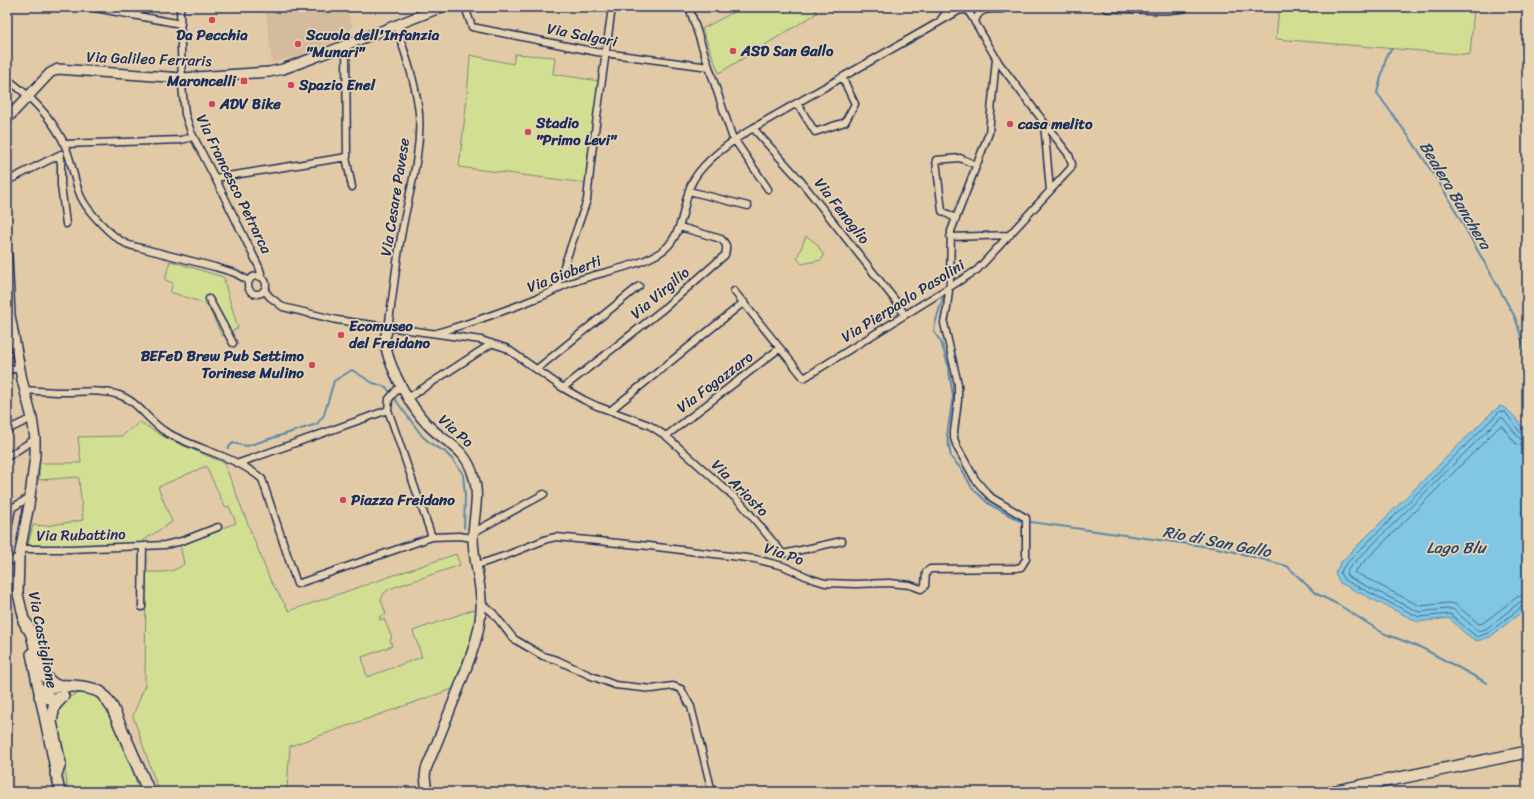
<svg xmlns="http://www.w3.org/2000/svg" width="1534" height="799" font-family="Sriracha,sans-serif">
	<style>
		.built { fill: #d4bb9b }
		.green { fill: #d2df92; stroke: #768778 }
		.water { fill: #81c6e2; stroke: #588aad }
		.lines { fill: none; stroke-linecap: round; stroke-linejoin: round }
		.shore { stroke: #446b93; stroke-width: 1 }
		.stream { stroke: #588aad; stroke-width: 2 }
		.street-casing { stroke: #1b2f5e; stroke-width: 9 }
		.secondary-casing { stroke: #1b2f5e; stroke-width: 12 }
		.highway-casing { stroke: #1b2f5e; stroke-width: 14 }
		.street { stroke: #e8d4b2; stroke-width: 6 }
		.secondary { stroke: #e8d4b2; stroke-width: 9 }
		.highway { stroke: #e8d4b2; stroke-width: 11 }
		.poi-dot { fill: #d1495b; stroke: #e8d4b2; stroke-width: 1.5 }
		.labels { text-anchor: middle; stroke-width: 3.5; stroke-linejoin: round; paint-order: stroke }
		.poi-label { font-size: 15px; font-weight: bold; fill: #1b2f5e; stroke: #e8d4b2; text-anchor: start }
		.street-label { font-size: 15px; fill: #1b2f5e; stroke: #e8d4b2 }
		.water-label { font-size: 16px; font-style: italic; fill: #2a4672; stroke: #e8d4b2 }
	</style>
	<rect width="100%" height="100%" fill="#e3caa6"/>
	<filter id="ink" filterUnits="userSpaceOnUse"><feTurbulence type="fractalNoise" baseFrequency=".025" numOctaves="2"/><feDisplacementMap in="SourceGraphic" scale="8" xChannelSelector="R" yChannelSelector="G"/><feConvolveMatrix kernelMatrix="1 2 1 2 8 2 1 2 1" color-interpolation-filters="sRGB"/></filter>
	<g filter="url(#ink)">
		<path class="built" d="M260,7H345L353,27L350,29L352,34L302,55L272,63L266,13L260,12Z"/>
		<path class="green" d="M743,7H813L817,13L719,73L702,29Z
			M1279,7H1474L1470,55L1276,39Z
			M515,54L555,57L553,74L599,81L586,183L459,167L467,98L470,55L513,64Z
			M806,236L816,243L824,256L821,260L802,264L797,258Z
			M170,261L223,277L226,281H224L238,328L222,336L207,304L170,292L173,283L165,280Z
			M140,422L164,437L224,463L270,580L289,611L456,554L460,565L389,589L384,593L381,600L386,614L379,617L380,620L384,619L392,638L390,639L392,646L362,657L367,677L422,657L413,631L472,610H476L478,613L470,648L455,688L290,746L287,788L282,792H159L133,716L145,685L146,572C159,572 173,574 184,564L180,544L236,523L229,506L225,507L206,466L158,487L172,522L141,542L133,545L51,546L28,545L33,525L46,526L83,520L79,480L78,477L39,480V463H81L78,437L122,436Z
			M80,693C86,694 93,694 98,698C109,707 138,777 138,792H68C66,780 65,767 63,755C59,730 46,702 80,693Z"/>
		<path class="water" d="M1500,406C1513,411 1520,424 1527,435V608L1490,637L1477,641C1466,636 1458,626 1449,618L1418,622L1340,583L1335,573L1341,562L1490,414Z"/>
		<g class="lines">
			<path class="shore" d="M1527,436L1522,435L1505,412L1500,411L1345,565L1340,573L1344,580L1419,617L1450,614L1466,628L1477,637L1488,633L1523,606H1527
				M1527,441L1519,438L1503,418H1500L1349,568L1346,573L1348,577L1419,612L1447,609H1453L1478,631L1486,629L1520,602L1527,601
				M1527,447L1516,444L1502,426H1500L1354,572L1420,606L1448,603L1455,604L1479,624L1483,623L1517,597L1527,595"/>
			<path class="stream" d="M1392,49L1387,54L1377,93L1412,141L1442,187L1515,317L1527,356
				M943,297L935,324L934,332L941,342L948,365L953,396L947,435L951,457L963,471L972,488L989,504L1020,521
				M7,403L12,400
				M228,448L233,443L247,446L317,424L324,415L334,381L352,370L373,383L386,387L423,437L434,446L444,451L452,459L463,474L465,496L464,528
				M1031,522L1217,548L1235,552L1287,566L1315,593L1339,605L1383,633L1422,648L1487,683"/>
			<defs>
				<path id="street" d="M90,7L181,24
					M180,7L182,86L185,114L191,132L217,182L259,267L261,273L260,277
					M465,7L472,27L597,52L709,67
					M689,7L732,136L768,189
					M7,14L9,7
					M941,19L945,14L948,7
					M975,23C977,8 989,9 1002,9L1005,7
					M7,79C29,95 49,115 62,139C72,158 73,179 81,197C88,212 111,236 125,243C128,245 133,246 137,247L215,267L235,273L249,281
					M797,103L815,132L845,122L855,104L842,77
					M1044,123L1050,191
					M753,128L800,180L895,300L905,315
					M64,144L181,140L193,137
					M59,155L61,163V185L66,224
					M346,157L352,187
					M215,178L347,157L346,45
					M7,181L61,154
					M689,191L748,206
					M955,218L942,211L936,160L960,158L976,165
					M950,237L1010,235
					M248 285a9 9 0 1 1 18 0a9 9 0 1 1-18 0Z
					M556,289L587,200L592,153L612,7
					M264,290L270,297L283,307L337,320L481,340L506,348L563,388L584,400L597,406L649,425L666,436L741,503L783,554L842,541
					M734,291L804,378L977,270L1071,168L1072,164L1069,155L999,63L966,7
					M209,299L233,343
					M388,328C393,296 396,263 402,231C409,192 422,153 419,113C416,83 405,54 396,25
					M437,333C471,323 505,311 537,298C550,294 560,286 573,282C599,272 650,265 668,246C683,229 683,207 690,187C699,163 732,141 753,128L962,9
					M537,369L639,286
					M7,370L20,368
					M401,385L389,399L388,410L432,537
					M563,388L662,310L725,255C727,247 727,244 721,239L680,227
					M24,390C38,391 51,392 64,392C82,392 101,389 119,395C138,401 149,422 166,432C197,450 234,455 262,479L297,584L432,537L459,536L473,538
					M408,398L491,344
					M611,410L744,302
					M7,430L32,418
					M666,436L780,348
					M7,457L35,439
					M239,463L388,410
					M474,532L544,494
					M7,533L12,508L30,497
					M143,546L165,545L182,541L218,527
					M20,549H70L143,546L142,607
					M7,562L19,557
					M477,565L507,555L547,539L556,537L649,546L755,559L783,566L812,579L825,583L855,584L889,583L910,585L921,589L925,586L926,572L930,569L1016,568L1021,567L1026,559V518L992,498L984,490L975,479L957,447L954,438V432L958,400V384L944,323L947,308L950,281L951,231L989,133L996,59
					M481,603L493,613L514,639L543,656L557,660L589,675L615,685L652,689L673,686L681,689L691,707L712,792"/>
				<path id="secondary" d="M955,7L962,9L966,7
					M1107,7L1165,9L1184,7
					M7,119L50,73L58,69L182,78L269,72L283,69L313,58L442,7
					M7,256L10,315L22,380L32,418L35,439V455L29,505L19,557L18,594L26,628
					M388,328C387,333 384,337 385,342C388,366 411,408 428,425C447,445 466,447 474,478C480,497 473,518 473,538C473,562 483,586 481,610C480,635 469,661 460,685C449,713 438,741 426,769L425,777L427,792
					M31,654L60,792"/>
				<path id="highway" d="M24,621C38,636 33,659 44,675C47,679 52,683 56,686
					M61,697L53,699L40,696C42,694 43,690 46,689C56,683 90,686 100,692C105,696 108,702 112,707L149,792
					M56,774L60,764L51,722L54,706L63,696
					M1331,792L1527,752"/>
			</defs>
			<use href="#street" class="street-casing"/>
			<use href="#secondary" class="secondary-casing"/>
			<use href="#highway" class="highway-casing"/>
			<use href="#street" class="street"/>
			<use href="#secondary" class="secondary"/>
			<use href="#highway" class="highway"/>
		</g>
	</g>
	<g class="poi-dot">
		<circle cx="212" cy="20" r="4"/>
		<circle cx="298" cy="44" r="4"/>
		<circle cx="733" cy="51" r="4"/>
		<rect x="240" y="77" width="8" height="8" rx="2"/>
		<circle cx="291" cy="85" r="4"/>
		<circle cx="212" cy="104" r="4"/>
		<circle cx="1010" cy="124" r="4"/>
		<circle cx="528" cy="132" r="4"/>
		<circle cx="341" cy="335" r="4"/>
		<circle cx="312" cy="365" r="4"/>
		<circle cx="343" cy="500" r="4"/>
	</g>
	<g class="labels">
		<g class="poi-label">
			<text x="212" y="40" text-anchor="middle">Da Pecchia</text>
			<text x="306" y="40">Scuola dell'Infanzia<tspan x="306" dy="17">"Munari"</tspan></text>
			<text x="741" y="56">ASD San Gallo</text>
			<text x="236" y="86" text-anchor="end">Maroncelli</text>
			<text x="299" y="90">Spazio Enel</text>
			<text x="220" y="109">ADV Bike</text>
			<text x="536" y="128">Stadio<tspan x="536" dy="17">"Primo Levi"</tspan></text>
			<text x="1018" y="129">casa melito</text>
			<text x="349" y="331">Ecomuseo<tspan x="349" dy="17">del Freidano</tspan></text>
			<text x="304" y="361" text-anchor="end">BEFeD Brew Pub Settimo<tspan x="304" dy="17">Torinese Mulino</tspan></text>
			<text x="351" y="505">Piazza Freidano</text>
		</g>
		<g class="street-label">
			<text transform="translate(582 35) rotate(11)" y="5">Via Salgari</text>
			<text transform="translate(149 59) rotate(2)" y="5">Via Galileo Ferraris</text>
			<text transform="translate(234 184) rotate(64)" y="5">Via Francesco Petrarca</text>
			<text transform="translate(395 197) rotate(-81)" y="5">Via Cesare Pavese</text>
			<text transform="translate(842 211) rotate(52)" y="5">Via Fenoglio</text>
			<text transform="translate(564 274) rotate(-21)" y="5">Via Gioberti</text>
			<text transform="translate(660 293) rotate(-40)" y="5">Via Virgilio</text>
			<text transform="translate(903 301) rotate(-32)" y="5">Via Pierpaolo Pasolini</text>
			<text transform="translate(715 382) rotate(-37)" y="5">Via Fogazzaro</text>
			<text transform="translate(456 431) rotate(42)" y="5">Via Po</text>
			<text transform="translate(740 488) rotate(45)" y="5">Via Ariosto</text>
			<text transform="translate(81 535) rotate(-1)" y="5">Via Rubattino</text>
			<text transform="translate(784 554) rotate(19)" y="5">Via Po</text>
			<text transform="translate(43 640) rotate(79)" y="5">Via Castiglione</text>
		</g>
		<g class="water-label">
			<text transform="translate(1456 195) rotate(59)" y="6">Bealera Banchera</text>
			<text transform="translate(1217 541) rotate(11)" y="6">Rio di San Gallo</text>
			<text x="1456" y="553">Lago Blu</text>
		</g>
	</g>
	<rect width="1534" height="799" fill="none" stroke="#e8d4b2" stroke-width="24"/>
	<rect x="12" y="12" width="1510" height="775" fill="none" stroke="#1b2f5e" stroke-width="1.5" filter="url(#ink)"/>
</svg>
